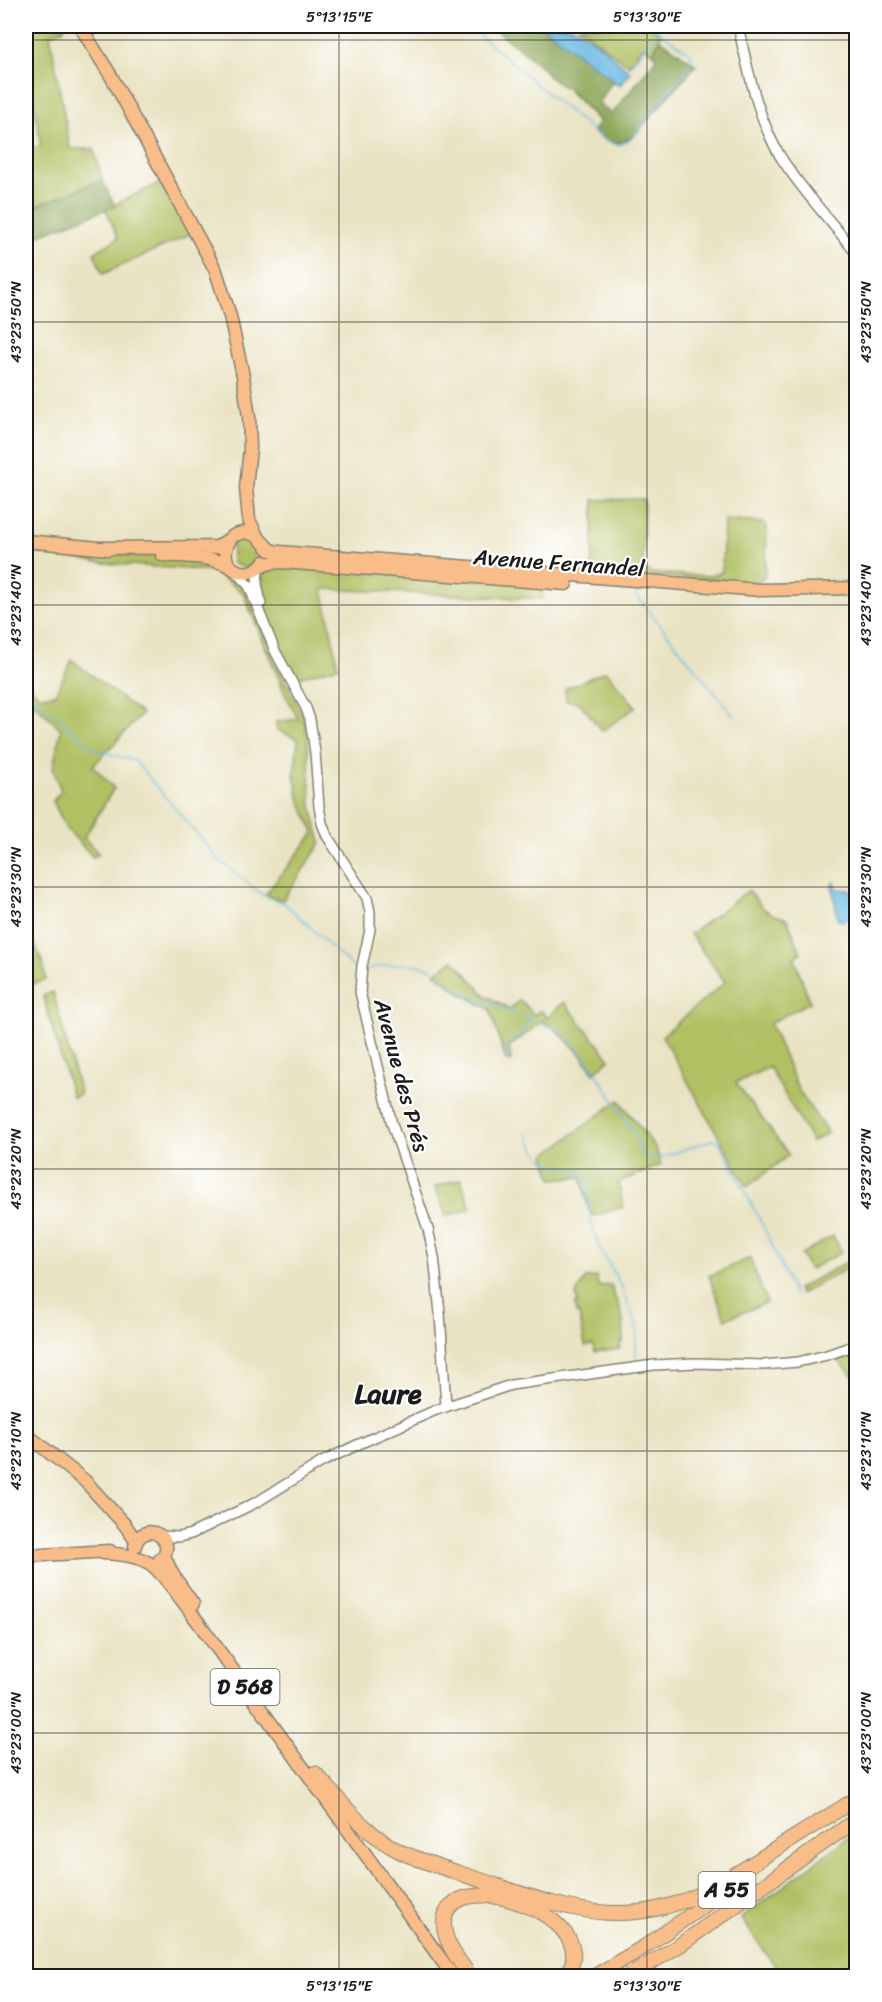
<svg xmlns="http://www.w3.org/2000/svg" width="882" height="2002" font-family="Sriracha,sans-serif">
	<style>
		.green { fill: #b0c063; stroke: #666e40; stroke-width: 1.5 }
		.forest { fill: #8ca659; stroke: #54613a; stroke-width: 1.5 }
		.water { fill: #67b8e2; stroke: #426a7f; stroke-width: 1.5 }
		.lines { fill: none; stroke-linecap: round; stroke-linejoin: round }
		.stream { stroke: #67b8e2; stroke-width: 1.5 }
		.minor-casing { stroke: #828070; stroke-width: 12 }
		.major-casing { stroke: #828070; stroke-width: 15 }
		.highway-casing { stroke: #828070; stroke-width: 16 }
		.minor { stroke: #fff; stroke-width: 9 }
		.major { stroke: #f9bd89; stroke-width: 12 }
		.highway { stroke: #f9bd89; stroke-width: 14 }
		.ticks { fill: none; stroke: #1c1c1c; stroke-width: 1.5; stroke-opacity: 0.45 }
		.labels { text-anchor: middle; stroke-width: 4.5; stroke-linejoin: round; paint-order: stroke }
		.shield { fill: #fff; stroke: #606060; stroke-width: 1.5 }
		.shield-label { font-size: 21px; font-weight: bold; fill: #1c1c1c }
		.street-label { font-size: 22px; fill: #1c1c1c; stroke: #fff }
		.district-label { font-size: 28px; font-weight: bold; fill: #1c1c1c; stroke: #fff }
		.neatline { fill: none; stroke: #1c1c1c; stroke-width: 2 }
		.ticks-label { font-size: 15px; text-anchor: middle; fill: #1c1c1c }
	</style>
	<rect width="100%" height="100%" fill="#fff"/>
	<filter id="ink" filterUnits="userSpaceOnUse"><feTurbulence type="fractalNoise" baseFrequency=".0167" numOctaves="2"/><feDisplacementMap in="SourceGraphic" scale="12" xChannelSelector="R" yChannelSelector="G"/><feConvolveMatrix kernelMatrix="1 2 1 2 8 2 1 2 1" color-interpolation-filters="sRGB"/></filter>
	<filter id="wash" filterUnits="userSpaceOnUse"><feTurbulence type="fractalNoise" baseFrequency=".008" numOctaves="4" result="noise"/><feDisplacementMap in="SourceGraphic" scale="24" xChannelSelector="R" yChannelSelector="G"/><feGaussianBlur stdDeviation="1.35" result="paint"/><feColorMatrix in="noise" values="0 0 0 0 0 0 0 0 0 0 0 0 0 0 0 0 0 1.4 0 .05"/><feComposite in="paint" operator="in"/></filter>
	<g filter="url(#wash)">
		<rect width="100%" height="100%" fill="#e9e3c3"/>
		<path class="green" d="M26,26H65L63,30L50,34L70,149H94L102,180L32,208L26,173V146L41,147L26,51Z
			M578,26H649L661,34L654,51L655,54L643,46L628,65Z
			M161,182L191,234L103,274L94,253L118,238L106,209Z
			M644,499L643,567L651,573L709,576L722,572L724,520L764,523L767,528L765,576L760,581L750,582L592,573L594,500Z
			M241,537C255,538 264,544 259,561L246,569L232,563V543Z
			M26,546L206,560L240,581L245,588L273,657L302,713L308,737L311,803L321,843L283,900L265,895L314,833L299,798L294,775L298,739L277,730L276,722L298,719L286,696L243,593L213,571L103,563L26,551Z
			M279,566L544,585L542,599L323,589L338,667L295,678C284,658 253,597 263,575C266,569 272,568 279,566Z
			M72,660L142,714L93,766L114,788L84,838L99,854L93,857L66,828L53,801L61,791L53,768L61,729L26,696V683L40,696L55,694Z
			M606,671L636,707L602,731L579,702L566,701L565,689Z
			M749,890C762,908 764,913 787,919L801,953L794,957L810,1002L770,1023L800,1093L828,1133L812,1142L769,1067L736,1083L789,1155L747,1187L662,1036L725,982L690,934Z
			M26,925L43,963L46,980L26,986Z
			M454,960L486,996L510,1009L520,1000L534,1015L541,1010L547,1018L564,1002L610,1059L594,1073C580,1052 564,1035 543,1021L509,1047L511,1061H506L490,1009L462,994L435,973Z
			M53,992L80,1094L72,1097L43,996Z
			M619,1100L656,1148L661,1165L619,1182L623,1207L594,1216L589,1211L581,1177L552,1179L545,1155Z
			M461,1179L471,1209L446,1216L435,1187Z
			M833,1236L842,1252L809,1270L801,1254Z
			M856,1257V1264L800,1294L797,1289Z
			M750,1258L767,1303L725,1319L709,1276Z
			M597,1277L598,1286L611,1285C612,1295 619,1303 621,1312C624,1322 624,1333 623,1342L620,1343V1349L595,1352L593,1345L585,1346L579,1314H577L575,1304H578L576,1294L586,1278Z
			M856,1354V1379L838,1360Z
			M856,1832V1976H782L741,1918Z"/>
		<path class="forest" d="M490,26H542L614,80C607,88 604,96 598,103L612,114L656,59L654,51L660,39L696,65L633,137C613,147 610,144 593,132L599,121L567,89L549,77L542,67Z
			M102,180L115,206L29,239L26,227V210Z"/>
		<path class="water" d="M542,26H572L599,44L630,72L620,85L618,84Z
			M834,882L838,889L851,890L856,904V915L843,921L838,920L832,884Z"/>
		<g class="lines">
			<path class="stream" d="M469,26L549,95L606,141L618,145L625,143L631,139L689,67L692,55L652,26
				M627,69L658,31
				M635,594L733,715
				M26,690L91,747L99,751L135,761L219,860L261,894L286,904L292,910L354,968
				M368,969C390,964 410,961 432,969
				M438,974L460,991L472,997L556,1029L585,1056L597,1074L633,1131L643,1154L650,1159L659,1158L712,1140L715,1139L720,1143L764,1228L794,1294
				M509,1061L506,1048L507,1044L524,1032L529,1019
				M527,1133C531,1143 537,1155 546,1161C558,1169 576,1167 586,1178L590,1216L594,1233L600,1249L622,1287L627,1303L634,1317L637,1326L636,1359"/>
		</g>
	</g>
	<g filter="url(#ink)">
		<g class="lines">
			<defs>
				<path id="minor" d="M738,26C748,69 757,117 780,156C802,191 831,221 856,253
					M258,569L257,584L261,603
					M234,570L249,586L275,651L306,708L310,720L315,752L319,806L322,823L327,836L367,898L370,912V930L362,966L360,992L392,1124L428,1229L434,1257L440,1313L446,1407
					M162,1536L179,1537L191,1534L257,1502L322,1462L359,1444L436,1410L511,1385L654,1365L696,1363L763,1365L798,1362L827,1355L856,1345"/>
				<path id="major" d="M80,26L111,76L216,271L230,316L243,376L249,417L250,448L246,488L249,520L257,536
					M230,540C214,565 246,586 264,562
					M26,541L109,549
					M101,548L218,547L235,535L246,532L257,536L270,550L279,552L761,590L856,588
					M162,555C185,557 210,555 231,567
					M260,567L270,563L282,562L566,584
					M26,1434L85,1481L125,1525L136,1541
					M135,1546C143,1517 182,1540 159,1561
					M103,1553C119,1554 135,1555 149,1563C162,1570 193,1616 204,1630L453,1976
					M26,1556L110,1551
					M164,1556L173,1575L193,1604"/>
				<path id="highway" d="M315,1773C342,1802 366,1836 403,1853C434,1866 467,1875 498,1886C581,1914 633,1929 715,1887L856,1799
					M470,1976C460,1962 443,1942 444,1923C446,1861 609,1916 566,1976
					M595,1976L644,1947L737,1883
					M629,1976L680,1945L856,1820"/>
			</defs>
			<use href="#minor" class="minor-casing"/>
			<use href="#major" class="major-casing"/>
			<use href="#highway" class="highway-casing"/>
			<use href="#minor" class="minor"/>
			<use href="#major" class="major"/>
			<use href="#highway" class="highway"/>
		</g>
	</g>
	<path class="ticks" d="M30,26V1976M339,26V1976M647,26V1976M26,40H856M26,322H856M26,605H856M26,887H856M26,1169H856M26,1451H856M26,1733H856"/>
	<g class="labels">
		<g class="shield">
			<rect x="210.5" y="1669" width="69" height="36" rx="4.5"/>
			<rect x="698.5" y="1872" width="57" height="36" rx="4.5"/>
		</g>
		<g class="shield-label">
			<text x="245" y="1694">D 568</text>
			<text x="727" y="1897">A 55</text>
		</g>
		<g class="street-label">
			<text transform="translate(559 562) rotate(4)" y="8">Avenue Fernandel</text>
			<text transform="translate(402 1075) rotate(75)" y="8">Avenue des Prés</text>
		</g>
		<g class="district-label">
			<text x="388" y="1403">Laure</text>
		</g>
	</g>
	<rect width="882" height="2002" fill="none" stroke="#fff" stroke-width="66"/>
	<rect x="33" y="33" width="816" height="1936" class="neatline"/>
	<g class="ticks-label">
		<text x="339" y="22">5°13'15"E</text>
		<text x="647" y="22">5°13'30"E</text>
		<text transform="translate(16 322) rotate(-90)" y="5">43°23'50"N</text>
		<text transform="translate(866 322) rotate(-90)" y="5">43°23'50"N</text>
		<text transform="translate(16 605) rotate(-90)" y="5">43°23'40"N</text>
		<text transform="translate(866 605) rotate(-90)" y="5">43°23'40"N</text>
		<text transform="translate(16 887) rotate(-90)" y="5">43°23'30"N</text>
		<text transform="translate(866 887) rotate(-90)" y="5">43°23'30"N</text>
		<text transform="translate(16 1169) rotate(-90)" y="5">43°23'20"N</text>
		<text transform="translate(866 1169) rotate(-90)" y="5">43°23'20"N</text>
		<text transform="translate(16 1451) rotate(-90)" y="5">43°23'10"N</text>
		<text transform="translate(866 1451) rotate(-90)" y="5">43°23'10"N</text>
		<text transform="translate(16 1733) rotate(-90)" y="5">43°23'00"N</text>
		<text transform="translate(866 1733) rotate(-90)" y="5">43°23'00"N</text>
		<text x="339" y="1991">5°13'15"E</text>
		<text x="647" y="1991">5°13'30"E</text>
	</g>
</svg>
